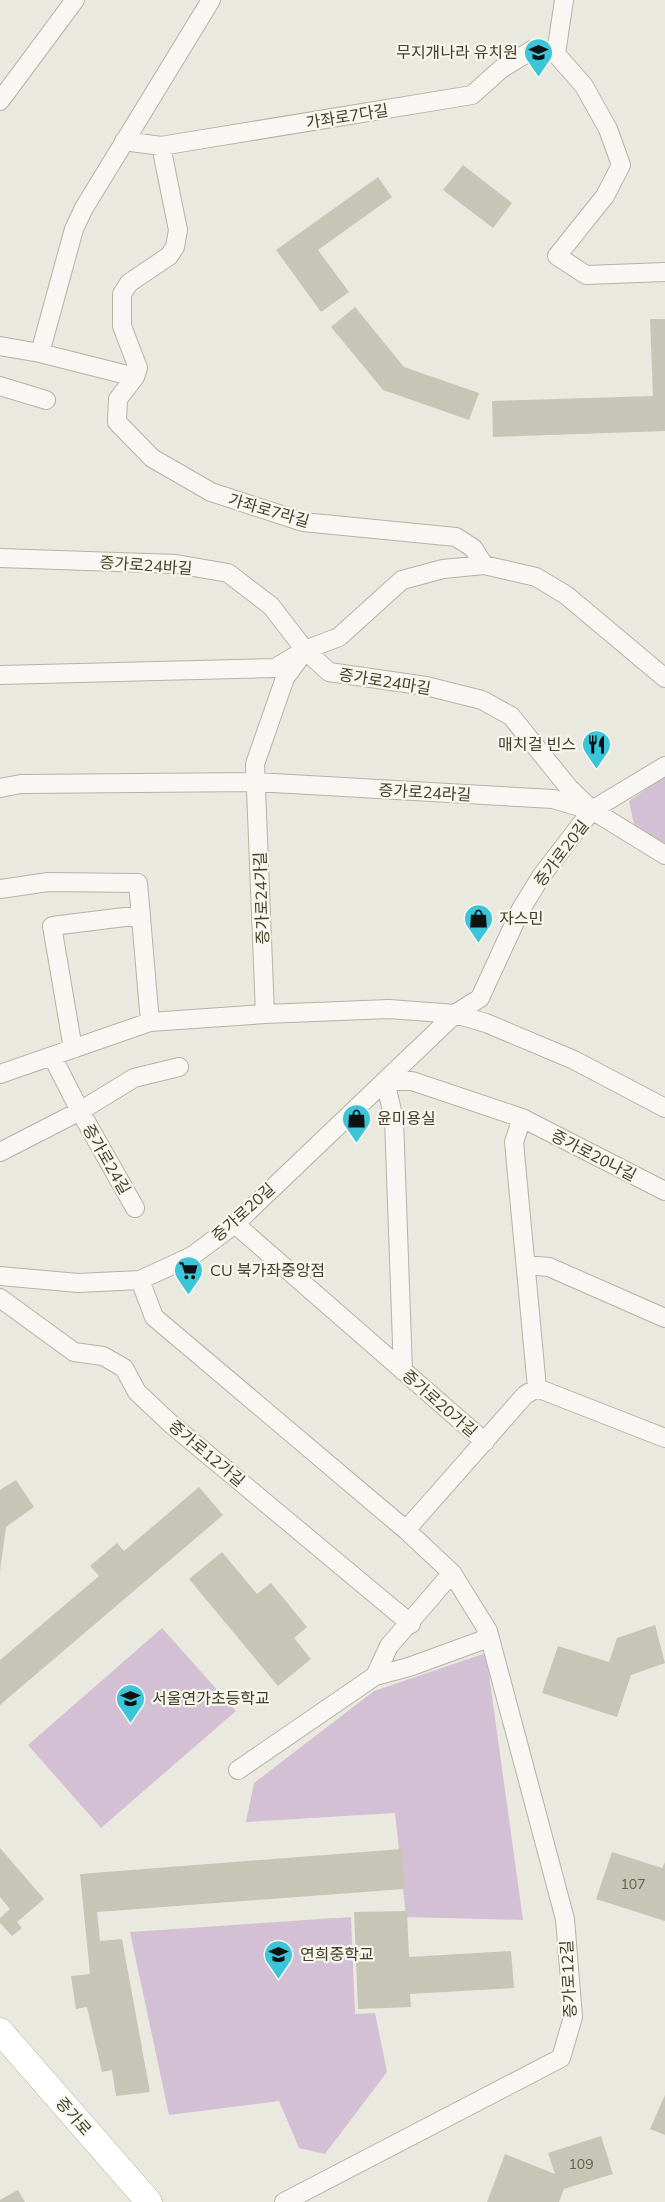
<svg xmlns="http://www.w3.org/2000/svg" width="665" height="2202" font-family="Mulish,'Noto Sans KR',sans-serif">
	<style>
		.green { fill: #d4c0d4 }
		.building { fill: #c7c5b6 }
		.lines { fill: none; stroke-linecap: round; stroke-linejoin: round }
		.minor-casing { stroke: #b4b3a4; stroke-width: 20 }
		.secondary-casing { stroke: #b4b3a4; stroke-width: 27 }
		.minor { stroke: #f8f7f3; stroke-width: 18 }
		.secondary { stroke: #fff; stroke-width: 26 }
		.labels { text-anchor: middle; stroke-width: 4.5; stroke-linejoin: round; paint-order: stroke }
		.number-label { font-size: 14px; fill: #63614b }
		.poi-label { font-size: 16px; fill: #424027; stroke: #f7f6ef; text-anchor: start }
		.street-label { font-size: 16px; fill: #424027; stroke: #f7f6ef }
	</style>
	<rect width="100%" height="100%" fill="#eae9df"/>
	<path class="green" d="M665,776V848L635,829L629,801Z
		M162,1628L236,1711L101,1828L28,1745Z
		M486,1653L523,1920L406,1917L395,1813L246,1822L254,1783L374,1691Z
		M351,1917L355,2014L375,2013L387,2072L325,2154L299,2148L279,2101L169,2115L130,1932Z"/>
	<path class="building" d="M463,165L512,203L493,228L443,190Z
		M378,177L392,197L318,250L349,292L321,312L276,250Z
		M355,307L404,367L479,393L469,420L383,390L331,327Z
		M650,319H665V431L493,437L492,401L653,396Z
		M16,1480L34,1507L6,1527L0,1571V1490Z
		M199,1487L223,1515L0,1705V1660L99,1576L90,1566L117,1543L124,1551Z
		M222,1552L257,1594L271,1583L307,1627L294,1638L311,1659L278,1686L189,1579Z
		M655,1625L665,1663L631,1675L617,1717L542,1693L558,1646L609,1662L617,1638Z
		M0,1848L44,1899L17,1922L22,1928L12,1936L0,1923V1918L10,1909L0,1897Z
		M402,1849L404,1889L97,1912L100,1941L122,1939L150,2092L116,2096L112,2070L102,2072L87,2007L76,2009L71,1976L90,1974L80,1874Z
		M612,1852L662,1868L665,1862V1921L596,1899Z
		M407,1911L409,1957L511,1951L514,1988L410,1994L411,2007L358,2009L354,1912Z
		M665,2095V2135L650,2129Z
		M601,2136L613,2174L564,2189L559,2202H487L505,2154L555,2174L548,2153Z
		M18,2190L25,2202H0V2200Z"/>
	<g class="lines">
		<defs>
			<path id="minor" d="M556,54L564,0
				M0,101L75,0
				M124,141L161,146L472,95L501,69L532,50L556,54L584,86L608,129L621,165L605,196L557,256L586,275L665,272
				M161,146L178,230L175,247L169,256L129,283L122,294V326L138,368L135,377L118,399L117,422L152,458L211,492L303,522L456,537L473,548L484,565
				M0,346L40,353L135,377
				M40,353L74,229L84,208L211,0
				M0,386L46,400
				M0,558L176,564L228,573L271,606L305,650L329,672L426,686L482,700L511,716L569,788L592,810L665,855
				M0,675L275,668L305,650L339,637L402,580L443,569L484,565L536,577L566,595L665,678
				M0,788L21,784L256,782L553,799L590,810
				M0,889L48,882L138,883L150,1022
				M265,1014L255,764L285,678L301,656
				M73,1049L52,926L141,915
				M52,1056L80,1111L135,1208
				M0,1074L150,1022L265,1014L389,1009L455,1014L486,1023L574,1060L665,1108
				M522,1118L514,1142L537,1388
				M0,1152L80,1111L134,1078L179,1067
				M235,1224L485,1442
				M526,1265L549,1267L665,1318
				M0,1276L78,1283L140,1280L192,1256L235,1224L455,1014L480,998L521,909L542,875L592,810L665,766
				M140,1280L154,1317L406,1530L452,1573L488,1631L565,1919L573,2017L561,2058L284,2202
				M0,1298L74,1352L103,1356L124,1368L137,1392L171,1424L411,1624
				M403,1371L394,1119L385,1081H412L522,1118L665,1191
				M406,1530L525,1395L537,1388L665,1438
				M375,1676L389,1646L452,1573
				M238,1770L375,1676L409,1667L483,1640L488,1631"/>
			<path id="secondary" d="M0,2031L149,2202"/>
		</defs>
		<use href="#minor" class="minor-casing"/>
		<use href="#secondary" class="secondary-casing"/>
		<use href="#minor" class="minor"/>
		<use href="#secondary" class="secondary"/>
	</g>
	<defs>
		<symbol id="school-pin" viewBox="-11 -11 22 30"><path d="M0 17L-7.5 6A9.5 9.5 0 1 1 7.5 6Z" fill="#3bc5d8" stroke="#f7f6ef"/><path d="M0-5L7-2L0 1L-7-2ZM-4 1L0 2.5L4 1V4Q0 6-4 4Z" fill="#111"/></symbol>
		<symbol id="restaurant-pin" viewBox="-11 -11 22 30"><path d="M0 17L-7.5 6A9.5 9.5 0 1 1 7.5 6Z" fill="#3bc5d8" stroke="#f7f6ef"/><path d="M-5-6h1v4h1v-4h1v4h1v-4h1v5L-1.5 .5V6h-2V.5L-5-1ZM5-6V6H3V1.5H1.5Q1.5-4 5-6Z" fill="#111"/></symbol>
		<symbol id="shop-pin" viewBox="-11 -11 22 30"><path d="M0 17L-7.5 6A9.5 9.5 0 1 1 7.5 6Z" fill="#3bc5d8" stroke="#f7f6ef"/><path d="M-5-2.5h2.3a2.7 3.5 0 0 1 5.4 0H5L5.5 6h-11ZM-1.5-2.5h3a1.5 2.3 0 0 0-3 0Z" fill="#111"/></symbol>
		<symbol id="supermarket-pin" viewBox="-11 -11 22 30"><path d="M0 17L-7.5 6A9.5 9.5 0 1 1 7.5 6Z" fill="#3bc5d8" stroke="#f7f6ef"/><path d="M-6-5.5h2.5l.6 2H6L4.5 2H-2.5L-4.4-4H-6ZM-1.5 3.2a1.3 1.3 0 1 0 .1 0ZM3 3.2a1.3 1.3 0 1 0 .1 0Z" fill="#111"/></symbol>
	</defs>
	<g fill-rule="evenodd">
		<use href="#school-pin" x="522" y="36" width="33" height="45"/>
		<use href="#restaurant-pin" x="580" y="728" width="33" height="45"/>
		<use href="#shop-pin" x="462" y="902" width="33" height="45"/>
		<use href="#shop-pin" x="340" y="1102" width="33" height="45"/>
		<use href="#supermarket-pin" x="172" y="1254" width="33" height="45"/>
		<use href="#school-pin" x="114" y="1682" width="33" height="45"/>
		<use href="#school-pin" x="262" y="1938" width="33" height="45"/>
	</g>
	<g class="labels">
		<g class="number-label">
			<text x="633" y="1889">107</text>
			<text x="581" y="2169">109</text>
		</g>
		<g class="poi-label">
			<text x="518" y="58" text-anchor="end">무지개나라 유치원</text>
			<text x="576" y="750" text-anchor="end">매치걸 빈스</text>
			<text x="499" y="924">자스민</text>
			<text x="377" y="1124">윤미용실</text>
			<text x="210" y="1276">CU 북가좌중앙점</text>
			<text x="152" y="1704">서울연가초등학교</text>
			<text x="300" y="1960">연희중학교</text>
		</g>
		<g class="street-label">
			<text transform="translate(347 116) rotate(-9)" y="6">가좌로7다길</text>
			<text transform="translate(269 510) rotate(16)" y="6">가좌로7라길</text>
			<text transform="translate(146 565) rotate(4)" y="6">증가로24바길</text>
			<text transform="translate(385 681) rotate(9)" y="6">증가로24마길</text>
			<text transform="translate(425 792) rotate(3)" y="6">증가로24라길</text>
			<text transform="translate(561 853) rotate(-53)" y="6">증가로20길</text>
			<text transform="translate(261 898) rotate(-92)" y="6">증가로24가길</text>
			<text transform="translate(594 1155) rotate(27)" y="6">증가로20나길</text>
			<text transform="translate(107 1159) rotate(60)" y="6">증가로24길</text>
			<text transform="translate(243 1212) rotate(-42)" y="6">증가로20길</text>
			<text transform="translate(440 1403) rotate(41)" y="6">증가로20가길</text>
			<text transform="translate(207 1453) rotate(40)" y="6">증가로12가길</text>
			<text transform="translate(568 1979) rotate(-93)" y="6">증가로12길</text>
			<text transform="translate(74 2116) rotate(49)" y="6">증가로</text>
		</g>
	</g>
</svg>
